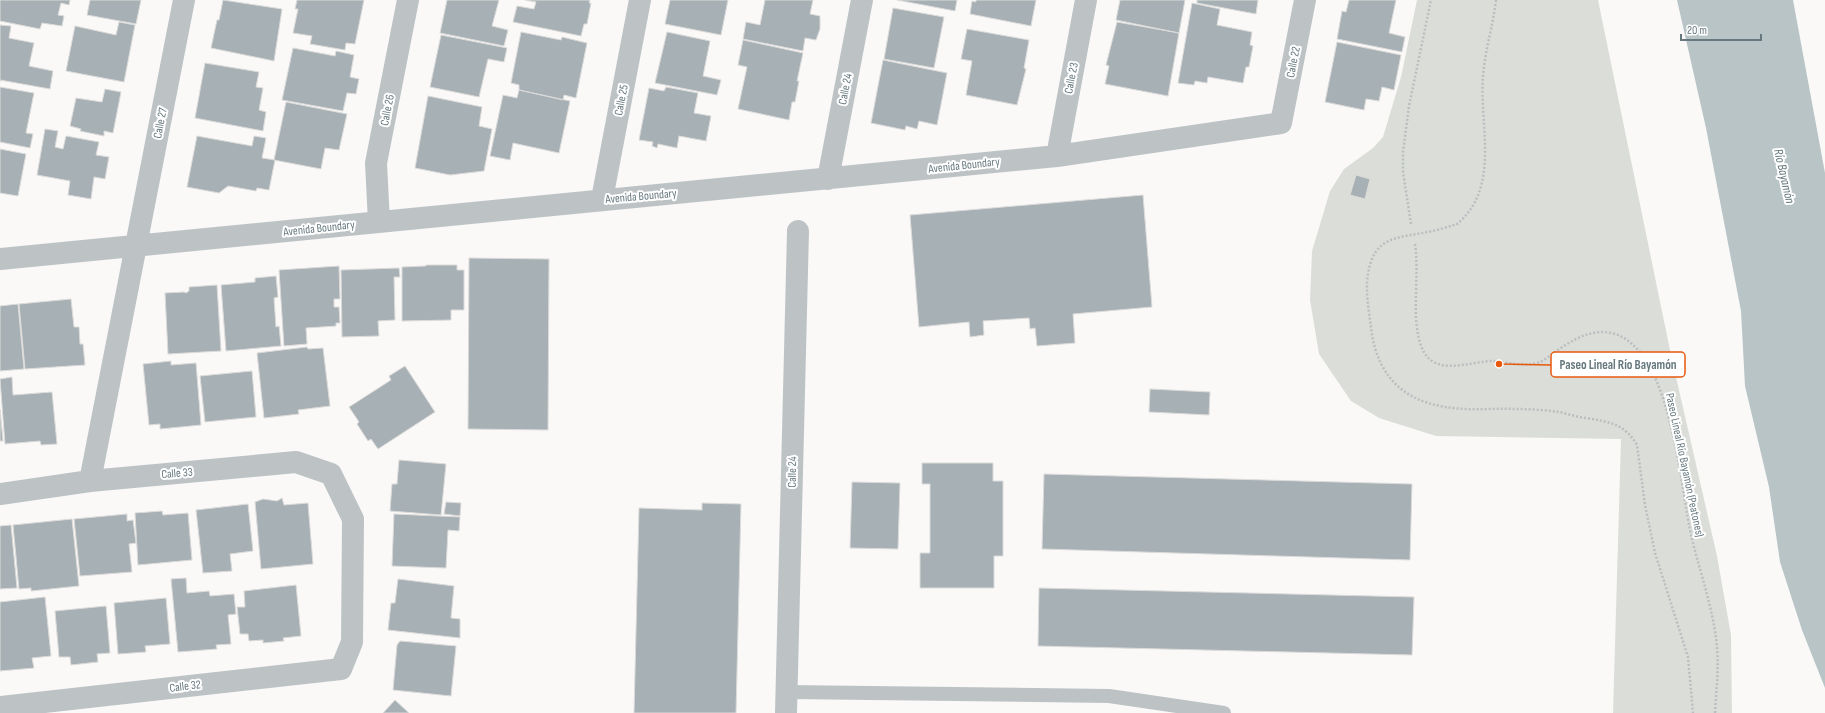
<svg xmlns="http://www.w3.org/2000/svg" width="1825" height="713" font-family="'Sofia Sans Condensed',sans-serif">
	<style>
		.green { fill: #dbded8 }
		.water { fill: #b8c4c6 }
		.building { fill: #a7b0b4; stroke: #dcdbda }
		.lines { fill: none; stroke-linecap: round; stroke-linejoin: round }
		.path { stroke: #babec0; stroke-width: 2.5; stroke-dasharray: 2 2; stroke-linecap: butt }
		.service { stroke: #bdc3c5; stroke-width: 14 }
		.minor { stroke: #bdc3c5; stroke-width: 22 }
		.labels { text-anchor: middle; stroke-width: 4; stroke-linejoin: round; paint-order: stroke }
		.street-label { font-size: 12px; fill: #67797f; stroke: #fff }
		.water-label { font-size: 13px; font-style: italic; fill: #637679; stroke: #fff }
		.leader { fill: none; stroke: #e8590c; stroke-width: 1.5 }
		.callout-dot { fill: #e8590c; stroke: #fff; stroke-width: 1.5 }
		.callout { fill: #fff; stroke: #e8590c; stroke-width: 1.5 }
		.callout-label { font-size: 13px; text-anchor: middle; font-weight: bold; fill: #67797f }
	</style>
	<rect width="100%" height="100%" fill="#faf9f8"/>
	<path class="green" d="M1417,0H1598L1671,355L1717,556L1731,635L1732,713H1613L1621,439L1436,436L1379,418L1351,401L1319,354L1310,300L1312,251L1330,191L1344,169L1373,148L1383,137L1401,77Z"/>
	<path class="water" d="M1677,0H1793L1825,173V688L1802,630L1780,562L1769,487L1745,386L1741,311L1706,128Z"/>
	<path class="building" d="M0,0H70L69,5L61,3L58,15L64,16L62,26L42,23L40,29L0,21Z
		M90,0H141L136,24L87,15Z
		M223,0L282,9L274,61L211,48L217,20H219Z
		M297,0H364L355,44L346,43L345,50L310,44L312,36L293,33L298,9H295Z
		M447,0H499L492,26L508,30L504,46L440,33Z
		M525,0H590L589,3H591L587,24H584L581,36L513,22L517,6L534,9L536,2Z
		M670,0H728L721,35L665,24Z
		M765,0H813L810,14L820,16V29L816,40L805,38L803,51L743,39L746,22L760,25Z
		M897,0H957L955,11Z
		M976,0H1036L1031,26L970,14L972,1L976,2Z
		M1120,0H1185L1179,33L1116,20Z
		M1197,0H1258L1256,14L1197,3Z
		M1349,0H1396L1389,33L1405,37L1402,52L1337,39L1342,11L1346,12Z
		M1192,3L1220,9L1217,25L1252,32L1250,45L1253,46L1249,67H1246L1243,83L1208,77L1207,83L1195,81L1194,85L1178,83Z
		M893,8L944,17L934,68L884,59Z
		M119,22L135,25L124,82L66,71L75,26L116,35Z
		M1117,22L1179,33L1168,96L1105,84L1109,66L1106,65Z
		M0,25L11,26L9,38L34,43L29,66L53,71L50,89L0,80V82Z
		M967,29L1029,40L1024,68L1026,69L1017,105L966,95L972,61L961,59Z
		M521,32L561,40L562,37L587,43L576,98L564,95L563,100L519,90V85L511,83Z
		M667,32L710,41L703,76L721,80L717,95L655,83Z
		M441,35L507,48L504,62L488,59L479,97L430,87Z
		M743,40L803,53L797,81H799L795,102H792L789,120L738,109L747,67L738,65Z
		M1337,42L1401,55L1394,90L1382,87L1379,101L1366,99L1364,110L1325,102Z
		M293,48L335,56L336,51L354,55L350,77L359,79L356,94L347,93L343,111L282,100Z
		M883,60L947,73L937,125L919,121L917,129L906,126L905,130L871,123Z
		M205,63L259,72L256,87L263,88L259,110L266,112L263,131L195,118Z
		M0,87L34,93L26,133L33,134L30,148L0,142Z
		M666,87L698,93L694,113L711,116L706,141L679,136L677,148L658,144L657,148L652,146L653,142L639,140L649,88L664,91Z
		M105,89L121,92L113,133L104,131V136L80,131L81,129L70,126L76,98L102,102Z
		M519,90L570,101L559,153L513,143L510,160L490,156L503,95L517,98Z
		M428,96L482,107L479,126L492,129L484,171L450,175L415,168Z
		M286,102L347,114L339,150L325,148L321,169L274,160Z
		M45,129L58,131L55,147L63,149L66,136L99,142L96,155L109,157L105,179L94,177L91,199L68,195L70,181L37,175Z
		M197,136L252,146L254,136L266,138L262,158L275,160L269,190L257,188L256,191L228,186L219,193L187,187Z
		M0,149L26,154L18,196L0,193Z
		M1356,175L1370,179L1365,199L1350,195Z
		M1143,195L1152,307L1073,314L1075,343L1037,346L1035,328L1030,329L1029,318L983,321L984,335L970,337L969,322L919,327L910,215Z
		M469,258L549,259L548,430L468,429Z
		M426,265H457V270H464V310H451V320L402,321V267L426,266Z
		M339,266L340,299H334V307H339L340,323H336V326L306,328L307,344L284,346L279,270Z
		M399,268L400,277H394L395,320L378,321L379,336L342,337L341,270Z
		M276,276L278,297L274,298L276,327L279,326L281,346L226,351L221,285L255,282V278Z
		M217,285L221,351L168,354L165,293L184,292L186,293L189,291V287Z
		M71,299L74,327H79L80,344H83L85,365L25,369L19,304Z
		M18,304L24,369L0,371V306Z
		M307,347L308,349L323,348L330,406L298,410L299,414L264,418L257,353Z
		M171,361V365L196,363L201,425L160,429V424L149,425L143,364Z
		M405,366L435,412L378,449L371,439L368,441L357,424L359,422L349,407L391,380L389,376Z
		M252,371L256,417L205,422L200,376Z
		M12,377L13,395L52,392L57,444L41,445L40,441L5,444L0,379Z
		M1150,389L1210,392L1209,415L1149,412Z
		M0,409L3,441H0Z
		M399,460L446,464L441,515L390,511L392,484H397Z
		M922,463H993V481H1003V556H994V588H920V553H930V484H922Z
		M1044,474L1412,484L1410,560L1042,549Z
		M852,482L900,483L898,549L850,548Z
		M282,498L284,505L308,503L313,564L261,569L255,502L263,499L277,501Z
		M446,502L461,503L460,516L444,514Z
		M702,503L741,504L736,713H634L639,508L702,510Z
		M248,504L253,551L230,554L232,571L203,573L196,510Z
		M162,511L163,515L188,513L192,560L138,565L135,513Z
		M127,514V521L133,520L136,543L129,544L132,572L80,576L74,519Z
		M394,514L460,517L459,531L448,530L446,568L392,566Z
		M72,519L79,586L31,591V588L19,589L13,525Z
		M11,525L17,588L0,589V526Z
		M186,578L187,593L209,591L210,596L234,594L236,614L228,615L231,644L216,645L217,649L178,652L171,579Z
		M398,579L454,586L451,618L460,619V638L388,630L391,603H395Z
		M296,585L301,636L283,638L284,641L263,643V640L249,641L248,634H240L237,607H245L244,591Z
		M1039,588L1414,597L1412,655L1038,646Z
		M45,597L51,656L32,658L34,668L0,671V602Z
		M166,598L170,644L145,646L146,652L118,654L114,603Z
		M106,606L110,653L97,654L98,662L71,665L70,657H59L55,611Z
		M400,641L456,646L451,696L393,690L397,645Z
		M395,700L409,713H383Z"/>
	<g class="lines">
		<path class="path" d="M1496,0C1493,26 1485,50 1483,76C1479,124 1501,188 1457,224C1448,227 1438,230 1428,232C1397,238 1374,236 1368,274C1365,291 1369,311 1371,328C1378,384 1412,407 1466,409C1482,410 1498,408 1514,409C1529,409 1545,410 1559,412C1568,414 1577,417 1586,418C1609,422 1624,423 1637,445L1645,505L1655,553L1688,657L1693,713
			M1411,224L1403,172V152L1409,106L1431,0
			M1415,244C1420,275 1410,320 1422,348C1434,378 1471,361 1493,361C1508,362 1522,367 1537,363C1544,361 1549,356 1555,352C1572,340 1593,327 1615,334C1672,352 1680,488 1692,539C1701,576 1714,611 1717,648C1719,670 1716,691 1715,713"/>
		<path class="service" d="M787,692L1109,696L1224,713"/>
		<path class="minor" d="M1057,156L1086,0
			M828,179L862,0
			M602,199L640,0
			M379,222L376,163L408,0
			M0,259L1057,156L1281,123L1305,0
			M90,481L184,0
			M0,494L90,481L296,462L331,474L353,519L352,642L341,669L0,707
			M786,713L798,231"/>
	</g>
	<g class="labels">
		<g class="street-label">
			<text transform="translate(1293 62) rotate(-79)" y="4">Calle 22</text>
			<text transform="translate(1071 78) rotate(-79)" y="4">Calle 23</text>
			<text transform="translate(845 89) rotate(-79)" y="4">Calle 24</text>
			<text transform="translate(621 100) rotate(-79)" y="4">Calle 25</text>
			<text transform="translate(387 110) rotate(-79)" y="4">Calle 26</text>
			<text transform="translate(160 123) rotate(-79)" y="4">Calle 27</text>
			<text transform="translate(964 165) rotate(-6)" y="4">Avenida Boundary</text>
			<text transform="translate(641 196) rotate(-5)" y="4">Avenida Boundary</text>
			<text transform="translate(319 228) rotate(-6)" y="4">Avenida Boundary</text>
			<text transform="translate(1685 465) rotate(78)" y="4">Paseo Lineal Río Bayamón (Peatones)</text>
			<text transform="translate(792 472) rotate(-89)" y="4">Calle 24</text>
			<text transform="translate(177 473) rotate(-5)" y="4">Calle 33</text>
			<text transform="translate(185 686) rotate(-7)" y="4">Calle 32</text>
		</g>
		<g class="water-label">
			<text transform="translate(1785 176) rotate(77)" y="5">Río Bayamón</text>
		</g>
	</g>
	<path class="leader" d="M1499 364L1551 365"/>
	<circle class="callout-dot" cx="1499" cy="364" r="4"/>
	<rect class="callout" x="1551" y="352" width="134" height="25" rx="4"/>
	<g class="callout-label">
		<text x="1618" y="369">Paseo Lineal Río Bayamón</text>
	</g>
	<path d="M1681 34v6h80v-6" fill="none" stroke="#67797f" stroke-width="2"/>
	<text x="1687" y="34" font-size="12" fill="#67797f" stroke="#ffffff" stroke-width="3" paint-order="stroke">20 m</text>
</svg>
